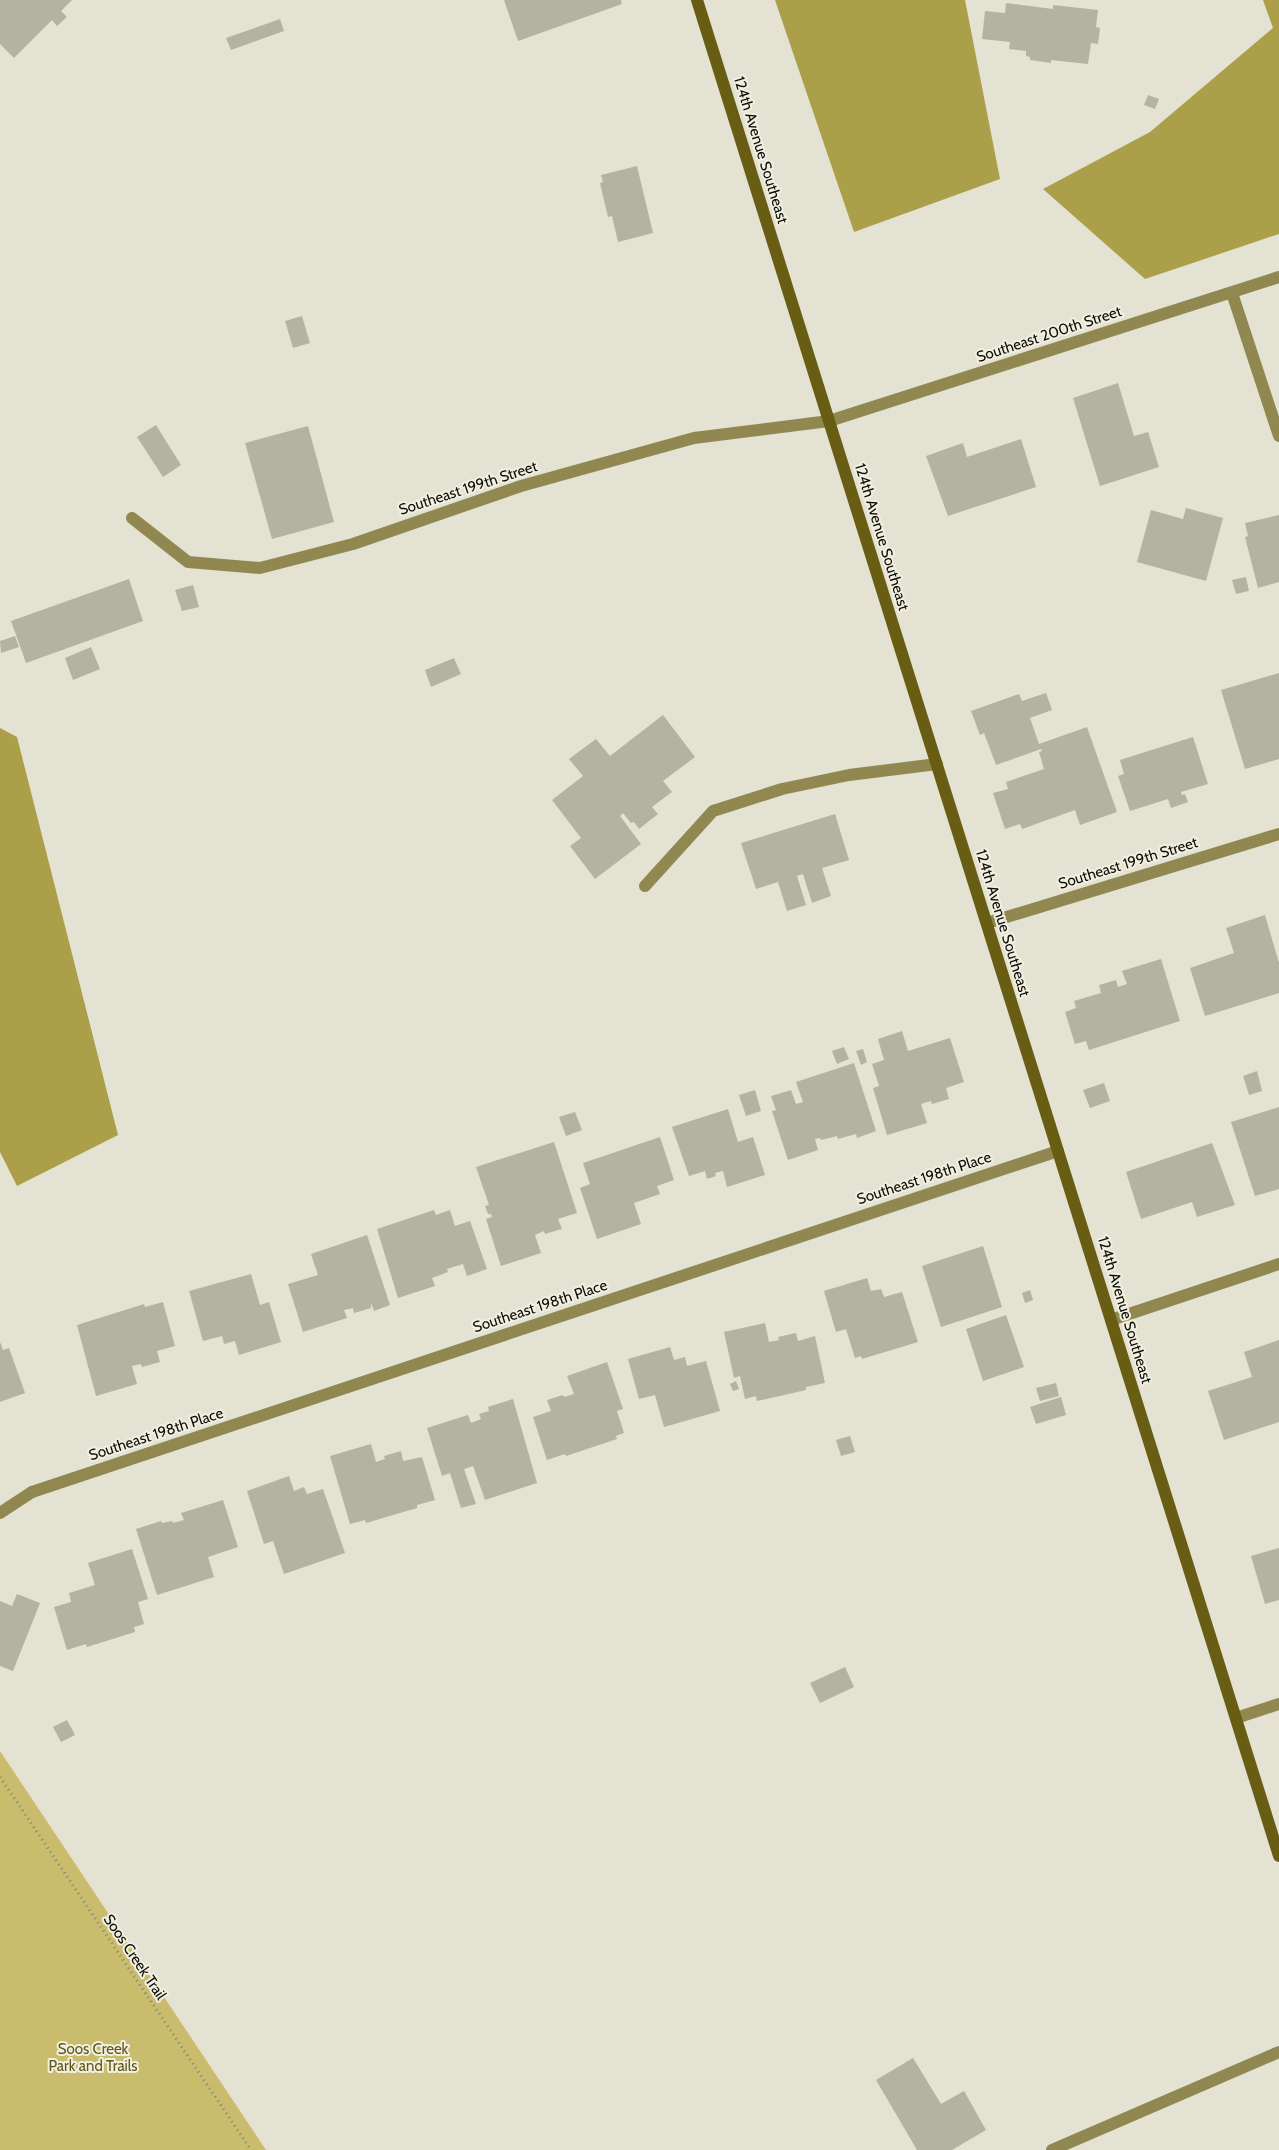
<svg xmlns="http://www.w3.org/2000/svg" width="1279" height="2150" font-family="Cabin,sans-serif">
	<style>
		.green { fill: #c9bd6d }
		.forest { fill: #ac9f49 }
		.building { fill: #b4b2a3 }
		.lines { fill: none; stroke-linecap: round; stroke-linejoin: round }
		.path { stroke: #838277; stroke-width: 3; stroke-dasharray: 1 4; stroke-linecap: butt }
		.lane { stroke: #918851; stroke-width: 12 }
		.street { stroke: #918851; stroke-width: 12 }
		.secondary { stroke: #685d12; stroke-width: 12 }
		.labels { text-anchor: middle; stroke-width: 4; stroke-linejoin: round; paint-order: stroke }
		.street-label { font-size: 15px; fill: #0d0c07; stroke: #f1efdf }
		.park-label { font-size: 15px; fill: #605717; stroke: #f1efdf }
	</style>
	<rect width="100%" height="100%" fill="#e4e2d2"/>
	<path class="green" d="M0,1751L266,2150H0Z"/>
	<path class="forest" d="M775,0H965L1000,179L854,232Z
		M1263,0H1279V234L1145,279L1043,189L1150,132L1273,28Z
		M0,728L17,737L118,1135L17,1186L0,1152Z"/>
	<path class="building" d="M0,0H72L61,11L67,17L57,26L52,20L14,58L0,44Z
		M504,0H621L622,4L518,41Z
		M1006,3L1053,9V5L1098,10L1096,27L1100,28L1098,44L1091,43L1088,64L1051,60V63L1030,60V57L1026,56V51L1009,49L1010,42L982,39L985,11L1005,13Z
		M280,19L284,31L231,50L226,38Z
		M1148,95L1159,99L1155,109L1144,105Z
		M637,166L653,233L618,242L612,216L608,217L600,183L603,182L601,175Z
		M302,316L310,343L293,348L285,321Z
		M1118,383L1134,436L1148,432L1159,467L1100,486L1073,398Z
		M156,425L181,465L163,477L137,437Z
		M308,426L334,522L272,539L245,443Z
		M1021,439L1036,487L948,516L926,456L963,443L967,457Z
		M1186,508L1223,518L1206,581L1137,562L1151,510L1183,519Z
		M1279,515V582L1258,588L1245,537L1248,536L1245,523Z
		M1246,577L1249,591L1236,594L1232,580Z
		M129,579L143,621L26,663L11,621Z
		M193,585L199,607L182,611L175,590Z
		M15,636L19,647L1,653L0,641Z
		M91,647L100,669L73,680L65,658Z
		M454,658L461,674L431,687L425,670Z
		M1279,673V759L1245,769L1221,690Z
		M1046,693L1052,710L1030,718L1039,744L1087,727L1117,812L1080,825L1075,810L1022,829L1020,824L1005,829L993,793L1008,789L1006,782L1044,769L1039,752L1042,751L1041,749L996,765L984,733L980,735L971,711L1019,694L1022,701Z
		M663,715L695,757L663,781L672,792L652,807L658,814L639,829L634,822L631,823L623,813L620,816L641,844L595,879L570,846L581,838L552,800L583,776L569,759L596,739L610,756Z
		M1193,737L1208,784L1181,792L1182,795L1185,794L1188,802L1171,808L1168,799L1130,811L1118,776L1124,774L1120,760Z
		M835,814L849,860L822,868L831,896L812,903L803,874L797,876L806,905L787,911L778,882L756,889L741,843Z
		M1265,915L1279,963V993L1205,1016L1190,968L1234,953L1226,928Z
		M1161,959L1180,1021L1089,1050L1086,1041L1075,1044L1065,1012L1076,1008L1074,1001L1101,993L1099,985L1116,980L1118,987L1127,984L1122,971Z
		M902,1031L908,1051L950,1038L964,1082L946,1088L949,1099L932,1104L931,1101L921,1104L927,1123L887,1135L873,1088L879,1086L872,1064L884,1060L878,1039Z
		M844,1047L849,1059L837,1064L832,1051Z
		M863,1049L867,1062L861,1065L856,1051Z
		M854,1063L876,1131L857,1138L856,1134L838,1139L837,1136L821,1140L820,1138L815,1139L818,1150L788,1160L772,1111L776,1110L771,1096L791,1090L796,1104L803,1102L796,1082Z
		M1257,1071L1262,1091L1249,1095L1243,1076Z
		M1104,1083L1110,1101L1090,1108L1083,1090Z
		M755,1090L761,1111L746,1116L739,1095Z
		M1279,1107V1189L1255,1196L1231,1122Z
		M728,1109L738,1142L753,1137L765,1175L727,1187L723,1171L715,1173L716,1176L707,1179L705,1171L689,1176L672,1127Z
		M575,1112L582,1130L566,1136L559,1117Z
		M660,1137L674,1180L657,1186L660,1194L634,1203L641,1224L597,1239L580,1188L590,1184L583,1163Z
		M554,1142L577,1213L558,1219L562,1229L545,1234L544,1231L535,1235L541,1253L501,1266L486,1219L492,1217L491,1214H488L485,1206L489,1205L476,1167Z
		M1212,1143L1235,1205L1197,1217L1192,1202L1141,1219L1126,1172Z
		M434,1210L436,1215L450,1210L455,1226L470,1221L487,1269L467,1276L463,1264L447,1269L448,1272L432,1278L435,1286L398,1298L377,1229Z
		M367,1235L390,1305L374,1311L371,1303V1308L354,1313L353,1308L344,1310L347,1318L303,1332L288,1284L318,1275L311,1254Z
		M983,1246L1002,1307L941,1327L922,1266Z
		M251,1274L260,1305L269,1302L281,1342L239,1355L235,1341L224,1344L222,1336L203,1341L189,1291Z
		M867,1278L871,1291L881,1289L884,1297L902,1292L918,1342L862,1359L861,1356L855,1358L846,1329L836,1332L824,1291Z
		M1030,1290L1033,1300L1025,1303L1022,1293Z
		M163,1302L175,1346L157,1351L160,1362L142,1367L141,1364L132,1366L137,1384L96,1396L77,1325L144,1304L145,1307Z
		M1006,1315L1024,1367L983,1381L966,1329Z
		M765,1323L769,1342L779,1340L778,1337L796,1333L798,1341L815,1336L825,1383L806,1387V1390L757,1401L756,1396L745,1399L740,1376L734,1378L724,1332Z
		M1279,1340V1422L1224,1440L1208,1391L1252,1377L1244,1352Z
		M0,1342L3,1350L9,1348L25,1393L0,1402Z
		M670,1347L674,1360L685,1357L687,1366L706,1361L720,1411L664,1427L655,1395L639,1399L628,1359Z
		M607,1362L623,1409L617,1411L624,1433L616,1436L617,1439L566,1456L565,1454L547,1460L533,1417L551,1411L547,1400L563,1395L564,1397L574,1394L567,1376Z
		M736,1381L739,1389L733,1391L730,1384Z
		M1056,1383L1059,1396L1040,1401L1036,1388Z
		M1061,1397L1066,1415L1036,1424L1030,1407Z
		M513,1399L537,1483L485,1500L473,1466L464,1469L476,1504L461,1508L450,1473L442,1476L427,1428L468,1415L471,1423L481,1419L479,1414L489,1411L488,1407Z
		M850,1436L855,1452L841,1456L836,1440Z
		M371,1444L376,1462L385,1459L384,1456L401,1451L403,1461L422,1457L435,1500L417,1505V1508L366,1523L365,1520L350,1524L330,1456Z
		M289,1476L294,1491L304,1487L307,1494L323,1489L345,1553L284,1574L273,1541L264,1544L247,1491Z
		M223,1500L238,1547L208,1557L214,1577L157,1595L136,1529L161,1521L162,1523L172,1521L173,1523L184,1520L181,1513Z
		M1279,1548V1600L1265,1604L1251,1556Z
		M132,1549L148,1599L138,1602L144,1624L134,1627L135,1632L87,1647L86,1644L67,1650L54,1607L71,1602L69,1593L95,1585L88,1563Z
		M17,1594L40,1603L13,1671L0,1666V1601L12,1606Z
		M845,1667L854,1687L820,1703L810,1683Z
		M67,1720L75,1735L61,1742L53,1727Z
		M913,2058L941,2104L964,2091L986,2130L952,2150H917L876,2080Z"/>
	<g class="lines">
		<path class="path" d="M0,1777L251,2150"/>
		<path class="lane" d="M645,886L713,811L782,789L849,775L937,764
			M0,1513L32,1492
			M1052,2150L1279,2052"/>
		<path class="street" d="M1232,293L1279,436
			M132,518L188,562L260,568L353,544L521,486L694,438L829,421L1279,277
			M987,923L1279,834
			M1111,1320L1279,1264
			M32,1492L1058,1151
			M1236,1718L1279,1704"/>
		<path class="secondary" d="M697,0L1279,1856"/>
	</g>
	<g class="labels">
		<g class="street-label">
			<text transform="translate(761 150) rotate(73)" y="5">124th Avenue Southeast</text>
			<text transform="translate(1049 334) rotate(-18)" y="5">Southeast 200th Street</text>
			<text transform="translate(468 488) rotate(-18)" y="5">Southeast 199th Street</text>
			<text transform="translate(882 537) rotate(73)" y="5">124th Avenue Southeast</text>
			<text transform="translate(1128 863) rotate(-17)" y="5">Southeast 199th Street</text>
			<text transform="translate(1003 923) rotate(73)" y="5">124th Avenue Southeast</text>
			<text transform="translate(924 1178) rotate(-18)" y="5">Southeast 198th Place</text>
			<text transform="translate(540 1306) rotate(-18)" y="5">Southeast 198th Place</text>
			<text transform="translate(1125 1310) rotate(73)" y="5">124th Avenue Southeast</text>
			<text transform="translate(156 1434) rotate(-18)" y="5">Southeast 198th Place</text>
			<text transform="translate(135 1957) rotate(56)" y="5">Soos Creek Trail</text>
		</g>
		<g class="park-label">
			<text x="93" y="2054">Soos Creek<tspan x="93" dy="17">Park and Trails</tspan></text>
		</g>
	</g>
</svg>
